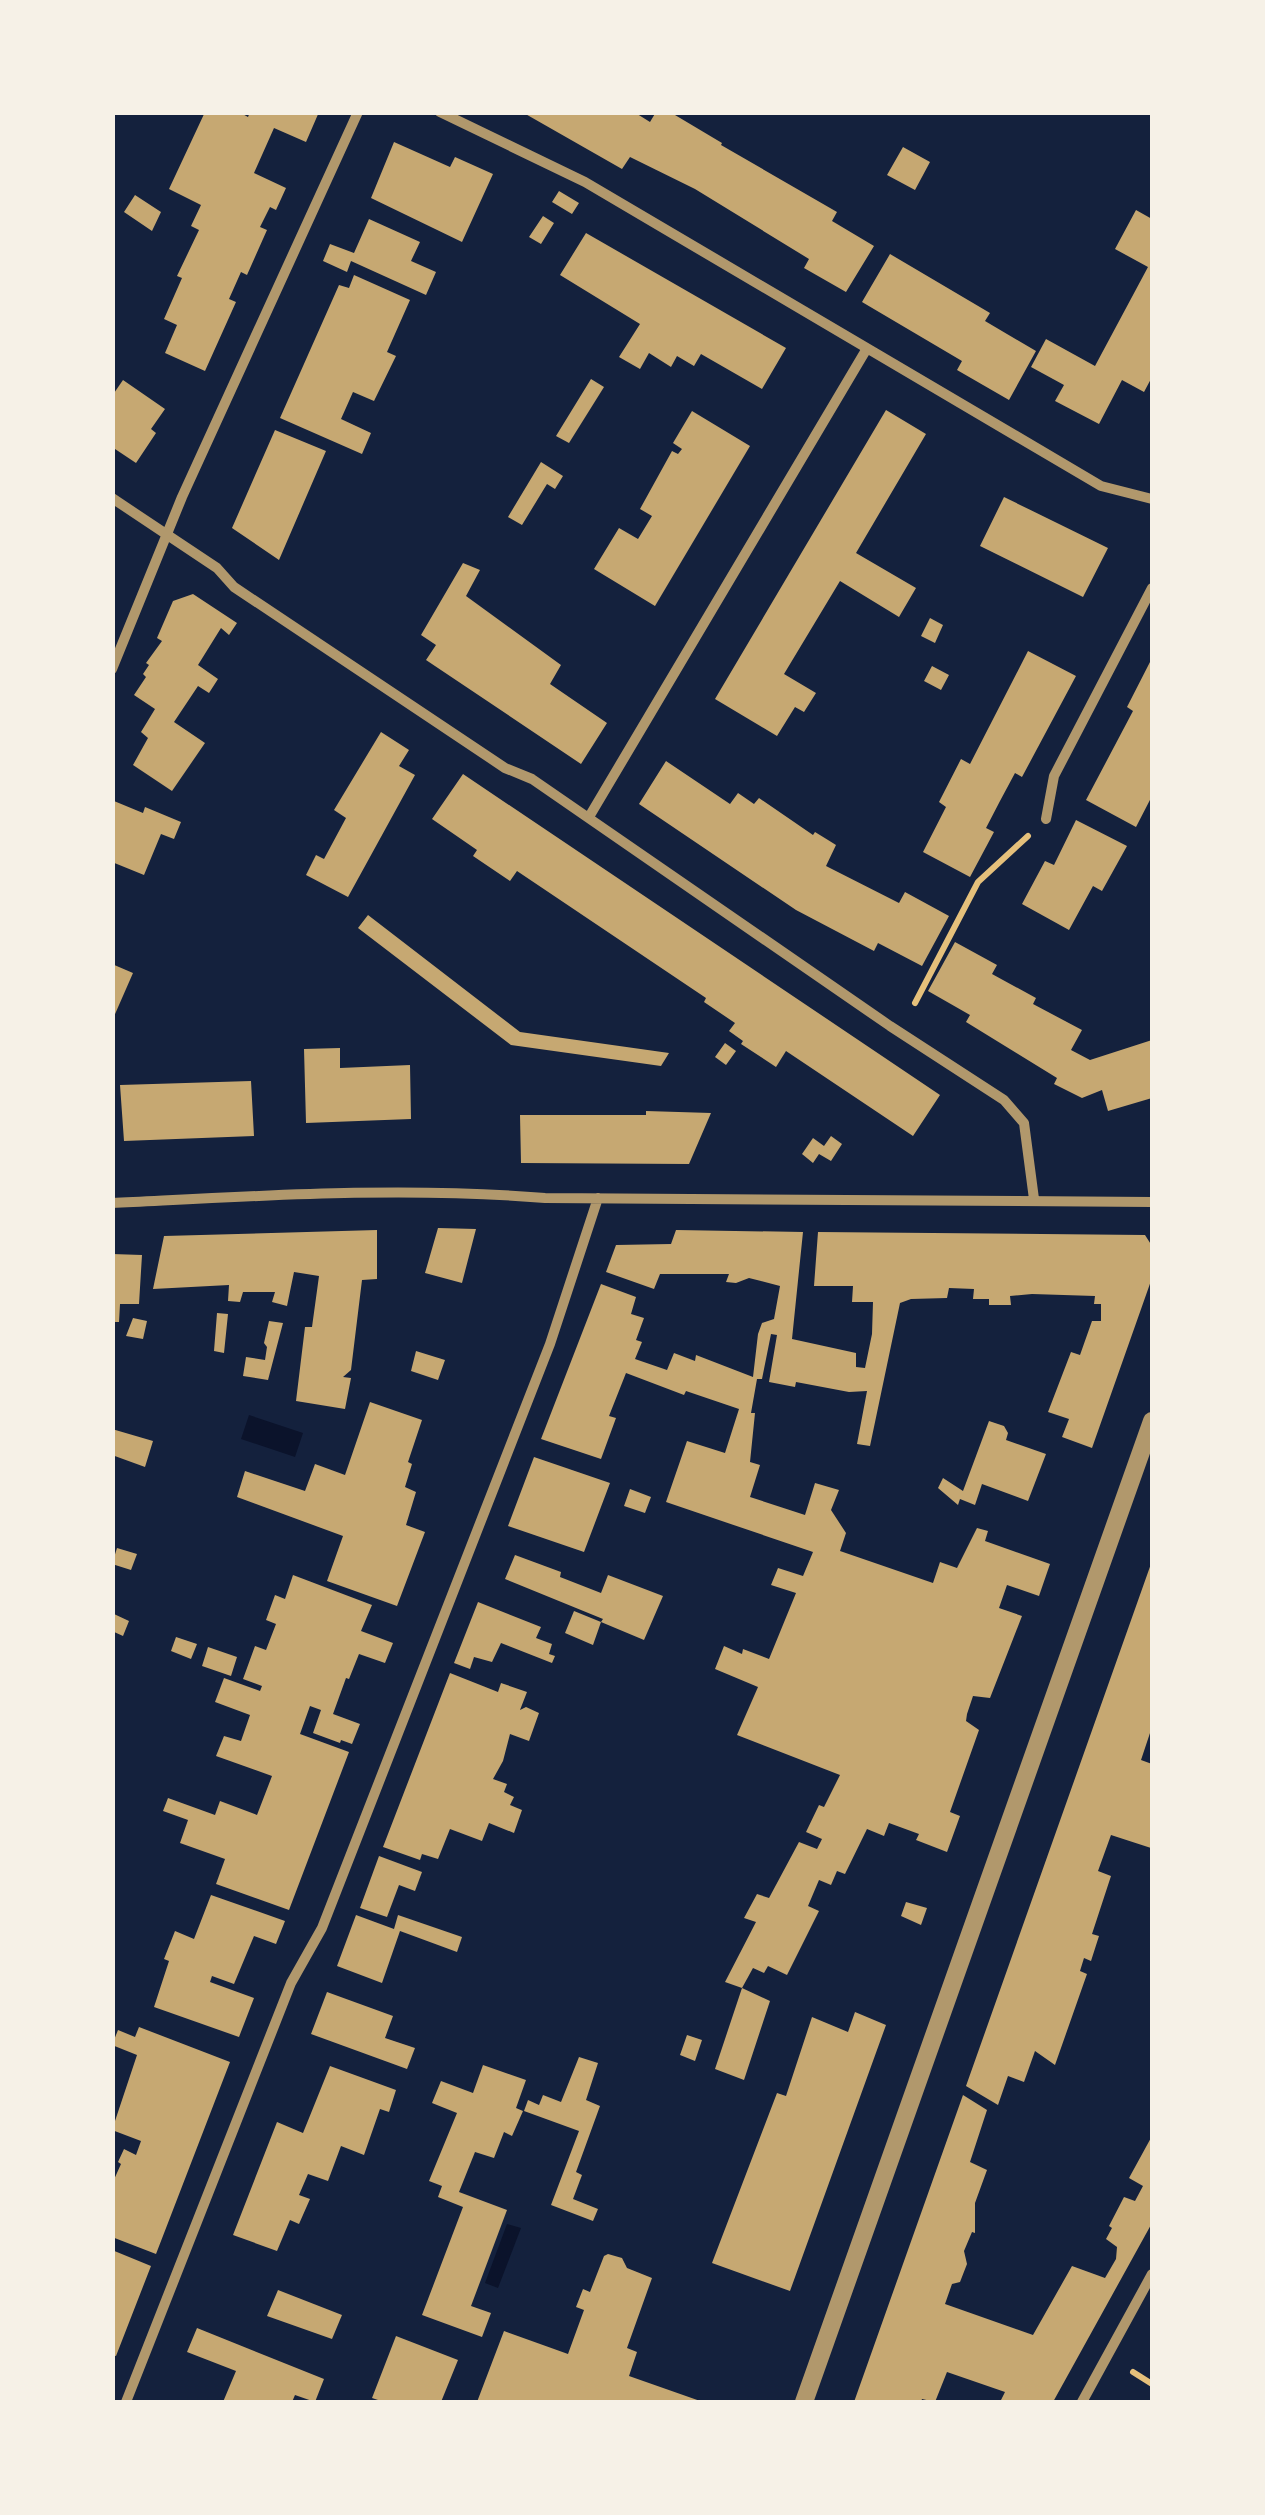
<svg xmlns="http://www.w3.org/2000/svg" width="1265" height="2515" font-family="'Golos Text',sans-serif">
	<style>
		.water { fill: #0b132b }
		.building { fill: #c6a872 }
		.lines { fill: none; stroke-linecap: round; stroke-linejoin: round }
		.path { stroke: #e5c07b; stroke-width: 6 }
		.minor { stroke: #b1986c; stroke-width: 10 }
		.tertiary { stroke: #b1986c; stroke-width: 18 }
	</style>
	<rect width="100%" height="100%" fill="#14213d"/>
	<path class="water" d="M249,1415L303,1433L295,1457L241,1439Z
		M507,2224L521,2228L498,2288L485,2283Z"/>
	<path class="building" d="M205,112H239L248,117L250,112H319L306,142L274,128L254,173L286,188L276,210L270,207L260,227L267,230L247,275L241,272L229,299L236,302L205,371L165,353L177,325L164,319L182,278L177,276L199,230L191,226L201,205L169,189Z
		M522,112H634L650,122L656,112H677L675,115L722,143L721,145L837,212L832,221L874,246L846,292L804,268L809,259L695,189L630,157L622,169Z
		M394,142L450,167L455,157L493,174L462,242L371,198Z
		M903,147L930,162L915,190L887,175Z
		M559,191L579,203L572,214L552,202Z
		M135,195L161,212L152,231L124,212Z
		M1136,210L1152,219V377L1144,392L1122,380L1099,424L1055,401L1064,385L1031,367L1046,339L1095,366L1148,267L1115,249Z
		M543,216L554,223L541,244L529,237Z
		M369,219L420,242L411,261L436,272L426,295L351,261L347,272L323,261L330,244L354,253Z
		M586,233L786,348L762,389L701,354L694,366L677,356L671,367L649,353L640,369L619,357L640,324L560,275Z
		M890,254L990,313L985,321L1036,351L1009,400L957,370L962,361L862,302Z
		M354,275L410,300L387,352L396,356L374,401L353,392L341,419L371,433L362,454L280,418L339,285L349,288Z
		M591,379L604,387L569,443L556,436Z
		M123,380L165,409L151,429L156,433L136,463L112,447V396Z
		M886,410L926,434L856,553L916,588L899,617L840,581L784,674L816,693L804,712L795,707L777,736L715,699Z
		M692,411L750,446L655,606L594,569L619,528L638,539L652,516L640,509L672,451L678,454L682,449L673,443Z
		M275,430L326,451L279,560L232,528Z
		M541,462L563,476L555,489L547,484L522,525L508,517Z
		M1004,497L1108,548L1083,597L980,546Z
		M463,563L480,570L466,596L561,665L550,684L607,723L581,764L426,660L436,645L421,635Z
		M193,594L237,623L229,635L221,628L198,665L218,679L209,693L198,686L174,722L205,743L172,791L133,765L148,738L141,732L155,709L134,695L146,677L143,674L149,665L146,663L162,641L157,638L173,601Z
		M930,618L943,625L935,643L921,636Z
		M1028,651L1076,676L1022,777L1015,773L1000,801L986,828L994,832L970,877L923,852L946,807L939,802L961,759L970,764Z
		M1150,662L1152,664V796L1136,827L1086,800L1133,711L1127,707Z
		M932,666L949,675L941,690L924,681Z
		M381,732L409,750L399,766L415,775L348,897L306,875L316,855L324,859L346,818L334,810Z
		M666,761L730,804L738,793L754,804L759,798L813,835L815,832L828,840L836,845L826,866L899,903L905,892L949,916L922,966L878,943L874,951L796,910L639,804Z
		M463,774L940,1095L913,1136L786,1051L776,1067L741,1044L743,1041L729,1031L735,1023L704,1002L706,998L517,871L510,881L473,856L477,850L432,819Z
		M114,801L143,813L145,807L181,822L174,839L161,834L144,875L112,862Z
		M1076,820L1127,846L1102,891L1093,886L1069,930L1022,904L1045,861L1054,865Z
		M368,915L520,1032L669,1053L661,1066L511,1045L358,928Z
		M955,942L997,965L992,974L1036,998L1033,1004L1082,1030L1071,1050L1090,1060L1152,1040V1098L1108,1111L1102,1090L1082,1098L1054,1084L1057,1078L966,1022L970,1015L928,991Z
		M112,964L133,973L112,1021Z
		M725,1043L736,1051L726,1065L715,1057Z
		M340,1048V1068L410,1065L411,1119L306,1123L304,1049Z
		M251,1081L254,1136L124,1141L120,1085Z
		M646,1111L711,1113L689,1164L521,1163L520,1115H646Z
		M831,1136L842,1144L831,1161L819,1154L813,1163L802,1154L813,1138L824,1146Z
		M438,1228L476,1229L462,1283L425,1273Z
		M377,1230V1279L362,1280L351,1370L343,1377L351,1378L345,1409L296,1401L305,1327H312L319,1276L294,1272L287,1306L272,1302L275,1292H243L240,1302L228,1301L229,1285L153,1289L164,1236Z
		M676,1230L803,1232L792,1339L856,1353V1367L865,1368L872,1334L873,1302H852L853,1286H814L818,1232L1145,1235L1152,1246V1278L1092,1448L1062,1437L1069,1419L1048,1412L1071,1352L1080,1355L1092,1321H1101V1304H1094L1095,1296L1032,1294L1010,1296L1011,1305H989V1299H973L974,1289L949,1288L947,1298L911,1299L900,1303L870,1446L857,1444L867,1391L849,1392L796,1382L795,1387L769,1382L777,1335L771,1334L762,1379H757L751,1413H755L750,1462L760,1465L750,1497L805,1515L815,1483L839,1490L831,1510L846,1533L840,1551L933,1583L940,1562L957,1568L977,1528L988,1531L985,1541L1050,1564L1039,1596L1007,1585L999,1608L1022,1616L990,1698L973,1696L967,1714L966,1721L979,1730L950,1812L960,1816L947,1852L916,1840L919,1834L889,1823L884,1836L867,1829L845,1874L837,1871L831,1885L819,1880L808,1906L819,1911L787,1975L768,1966L764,1973L753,1968L742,1988L770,2001L744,2080L715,2069L742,1988L725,1982L756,1922L744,1918L757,1894L769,1898L799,1842L817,1849L822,1839L806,1832L819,1805L824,1807L840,1775L737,1735L758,1687L715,1669L724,1646L742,1654L743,1649L769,1659L796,1593L771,1585L778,1568L803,1576L813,1552L666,1502L687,1441L725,1453L739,1409L686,1391L684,1395L626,1373L609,1416L616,1418L601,1459L541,1439L601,1284L636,1297L631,1314L644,1318L636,1340L642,1342L635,1359L667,1370L674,1353L695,1361L696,1355L753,1377L758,1334L762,1323L774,1319L780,1286L749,1278L736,1283L726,1282L729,1274H660L654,1289L606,1272L616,1245L671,1244Z
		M112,1254L142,1255L139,1304H120L119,1322H112Z
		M217,1313L228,1314L224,1353L214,1351Z
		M133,1318L147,1321L143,1339L126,1336Z
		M269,1321L283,1323L268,1380L243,1376L246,1357L265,1360L267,1347L264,1343Z
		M416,1351L445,1360L438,1380L411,1371Z
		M370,1402L422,1420L408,1462L412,1464L405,1487L416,1492L406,1525L425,1532L397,1606L327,1581L343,1536L237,1497L245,1471L305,1491L315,1464L345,1475Z
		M989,1421L1004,1426L1008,1433L1006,1440L1046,1454L1028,1501L982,1484L975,1505L960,1499L958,1505L938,1488L943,1478L963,1491Z
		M112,1429L153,1441L145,1467L112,1455Z
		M534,1457L610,1483L584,1552L508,1526Z
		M630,1489L651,1497L645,1513L624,1506Z
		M117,1548L137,1554L131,1570L112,1564Z
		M515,1555L561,1572L560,1577L601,1593L608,1575L663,1596L644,1640L601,1622L603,1619L505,1579Z
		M1152,1561V1727L1141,1760L1152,1764L1150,1787L1152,1788V1843L1151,1848L1111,1835L1098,1871L1111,1876L1092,1934L1099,1936L1091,1961L1084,1958L1080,1971L1087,1974L1055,2065L1035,2051L1024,2082L1008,2076L998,2105L966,2086Z
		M293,1575L372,1605L361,1631L393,1643L385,1663L359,1654L349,1679L346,1678L333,1714L360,1724L352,1744L341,1740L340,1743L313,1733L321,1710L310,1706L300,1734L349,1752L289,1910L216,1884L225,1859L180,1843L188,1820L163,1811L168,1798L215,1815L220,1801L257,1815L272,1776L216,1756L224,1736L241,1741L250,1715L215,1702L224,1678L260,1691L262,1686L243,1679L255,1646L266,1650L276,1624L266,1620L275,1595L285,1599Z
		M478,1602L541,1627L536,1638L552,1644L549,1654L555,1656L552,1663L501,1643L492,1662L474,1657L470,1669L454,1663Z
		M574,1611L601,1622L593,1645L565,1633Z
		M114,1614L129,1621L123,1636L112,1631Z
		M176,1637L197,1644L191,1659L171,1651Z
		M208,1647L237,1657L231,1676L202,1666Z
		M450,1673L498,1692L501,1683L527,1692L520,1710L526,1707L539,1713L529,1741L510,1734L503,1761L493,1779L507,1784L504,1792L514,1797L510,1805L522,1810L514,1833L489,1823L482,1841L450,1829L438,1859L422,1854L420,1860L383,1847Z
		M379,1856L422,1872L415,1891L399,1885L387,1917L360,1908Z
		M211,1895L285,1921L276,1944L254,1936L234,1984L212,1976L210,1982L254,1998L239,2037L154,2007L169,1961L164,1959L175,1931L194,1939Z
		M906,1902L927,1908L921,1925L901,1916Z
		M356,1915L394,1929L398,1915L462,1937L457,1952L400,1931L382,1983L337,1966Z
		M327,1992L393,2016L385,2038L415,2048L407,2069L311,2034Z
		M855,2012L886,2025L790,2291L712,2263L777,2093L786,2096L812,2017L848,2032Z
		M139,2027L230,2062L156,2254L112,2237V2184L121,2164L118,2162L124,2149L136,2155L141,2141L112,2130L137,2055L112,2045L118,2030L135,2037Z
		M687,2035L702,2040L695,2061L680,2055Z
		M579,2057L598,2063L586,2100L600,2106L576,2172L582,2175L573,2199L598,2209L593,2221L551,2205L579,2131L524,2111L528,2100L539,2105L543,2095L561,2102Z
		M483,2065L526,2080L516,2108L523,2111L512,2136L504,2132L494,2158L475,2152L459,2192L507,2210L471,2306L491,2313L482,2337L422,2315L463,2207L438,2197L442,2186L429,2181L457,2113L432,2103L441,2081L473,2093Z
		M330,2066L396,2090L389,2112L380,2109L364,2155L341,2146L328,2181L308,2174L299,2195L310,2199L299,2224L290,2220L277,2251L233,2235L277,2122L303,2133Z
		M963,2095L987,2110L970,2162L987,2170L975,2203V2233L972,2232L964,2251L967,2264L960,2282L952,2284L945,2304L1033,2335L1072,2266L1105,2278L1116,2259L1117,2247L1106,2239L1112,2228L1109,2226L1124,2197L1135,2201L1143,2186L1129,2178L1152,2136V2223L1053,2402H1000L1005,2392L947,2372L935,2402L922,2399L921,2402H854Z
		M112,2250L151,2266L116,2356L112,2355Z
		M608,2254L622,2258L627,2268L652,2278L627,2348L637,2352L629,2376L703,2402H477L504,2331L568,2354L584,2310L576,2307L583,2289L590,2292L604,2256Z
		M278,2290L342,2315L332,2339L267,2316Z
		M197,2328L324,2379L315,2402L295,2395L292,2402H223L236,2371L187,2352Z
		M396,2336L458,2360L441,2402H384L372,2398Z"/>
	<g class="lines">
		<path class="path" d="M915,1003L978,882L1028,836
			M1133,2372L1152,2384"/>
		<path class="minor" d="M440,112L585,182L1101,486L1152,499
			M112,498L217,568L234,587L505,768L532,779L890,1026L1004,1100L1024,1123L1034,1199
			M112,669L182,497L358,112
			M589,817L866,350
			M1046,819L1054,776L1152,588
			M112,1203C256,1196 402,1186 545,1198L1152,1202
			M126,2402L291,1983L322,1928L550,1344L598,1198
			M1082,2402L1152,2274"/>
		<path class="tertiary" d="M804,2402L1152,1421"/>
	</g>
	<rect width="1265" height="2515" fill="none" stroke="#f6f1e7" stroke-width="230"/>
</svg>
